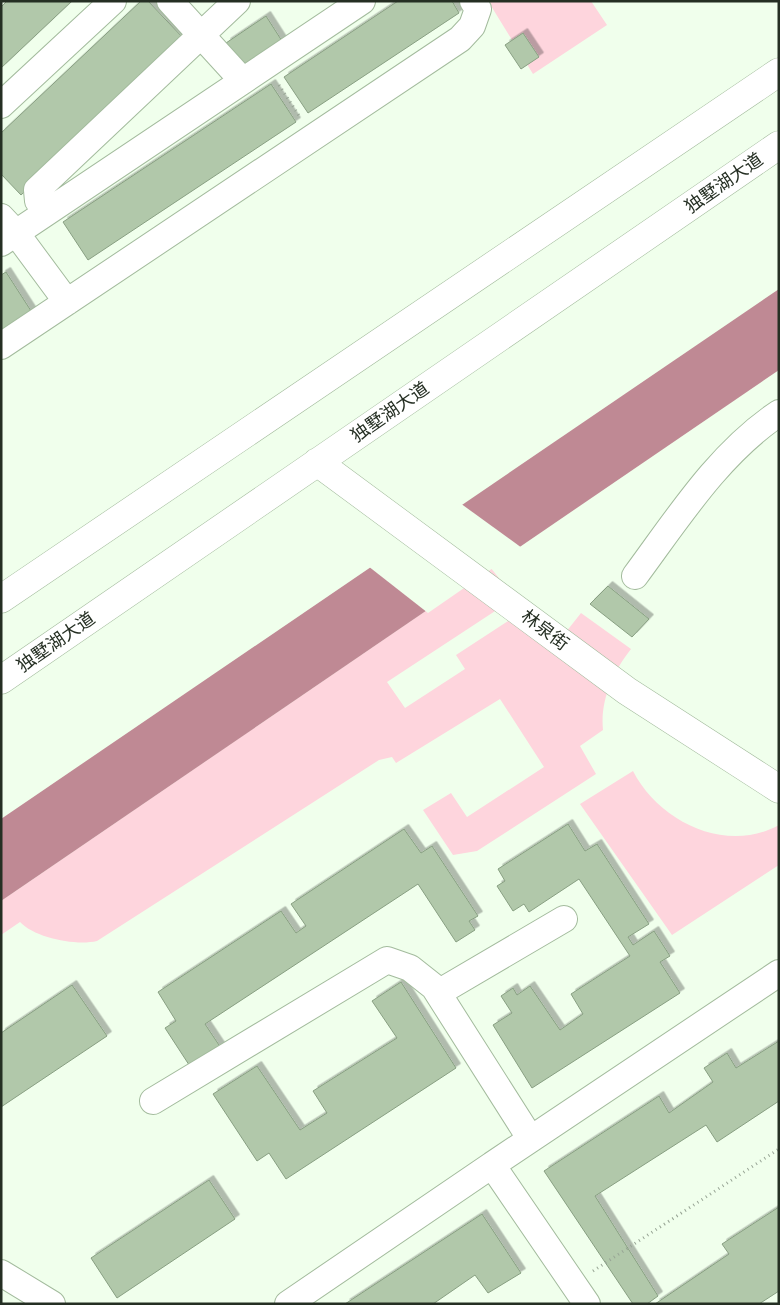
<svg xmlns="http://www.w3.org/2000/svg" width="780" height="1305" font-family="'PT Sans Narrow','Noto Sans SC',sans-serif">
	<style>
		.green { fill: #fed5dd }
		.water { fill: #bf8994 }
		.pier { fill: #f0ffec }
		.building { fill: #b1c8aa; stroke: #889f82; filter: url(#shadow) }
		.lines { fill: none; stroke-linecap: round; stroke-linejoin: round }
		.minor-casing { stroke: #a3bb9d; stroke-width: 28 }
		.major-casing { stroke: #a3bb9d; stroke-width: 29 }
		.path { stroke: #97a494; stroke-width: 3; stroke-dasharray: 1 4; stroke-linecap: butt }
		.minor { stroke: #fff; stroke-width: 26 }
		.major { stroke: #fff; stroke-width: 28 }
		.labels { text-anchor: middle; stroke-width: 4; stroke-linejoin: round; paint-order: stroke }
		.street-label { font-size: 18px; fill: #252f23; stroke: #fff }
	</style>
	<defs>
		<filter id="shadow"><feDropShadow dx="4.5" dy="-4.5" stdDeviation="0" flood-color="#0004"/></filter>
	</defs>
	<rect width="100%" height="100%" fill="#f0ffec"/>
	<path class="green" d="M488,1H591L607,25L533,74Z
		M490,567L515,598L387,682L405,708L465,669L456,655L511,619L562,637L581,613L631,649C613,672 600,700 603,730L580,746L596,774L477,851L453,855L423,810L451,793L467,817L544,767L500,699L396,763L392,757L379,760L97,941C76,946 35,938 20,922L1,935V901Z
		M633,771C659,822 726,854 779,825V865L672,935L580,804Z"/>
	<path class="water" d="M779,289V370L1,901V819Z"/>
	<path class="pier" d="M460,503L522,548L428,613L368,566Z"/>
	<path class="building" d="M7,1H72L1,68V7Z
		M141,1H148L185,40L21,195L1,174V133Z
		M398,1H452L459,13L308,113L284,77Z
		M266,16L282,41L242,68L226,43Z
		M523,33L539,57L521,69L505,45Z
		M271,84L296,122L88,260L63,222Z
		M6,272L33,314L1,335V275Z
		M608,586L649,619L632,637L590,604Z
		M568,824L585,851L597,844L649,924L628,937L633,945L654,931L670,956L660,962L680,993L532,1088L493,1025L512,1013L501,996L513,988L517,995L530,986L560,1030L583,1014L571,994L630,956L579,879L529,912L524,904L513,911L497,886L505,881L498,869Z
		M404,829L421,853L432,846L478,916L469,921L475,930L456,942L418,884L205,1024L231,1063L195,1074L165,1028L176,1021L158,992L281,911L296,933L306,926L291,904Z
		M401,982L456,1068L286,1179L269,1153L257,1161L213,1094L257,1066L300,1130L327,1113L313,1091L397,1038L372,1001Z
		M72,985L107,1036L1,1107V1033Z
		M779,1041V1101L717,1142L706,1125L595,1196L658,1296L647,1304H633L544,1171L659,1096L669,1113L713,1082L704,1068L727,1053L736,1068Z
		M209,1180L235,1219L117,1298L91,1258Z
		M779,1207V1291L759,1304H655L729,1254L722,1244Z
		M482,1214L521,1273L488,1293L475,1275L433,1304H345Z"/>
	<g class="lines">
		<defs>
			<path id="minor" d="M170,1L243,81
				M1,105L113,1
				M47,212L38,201L37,190L237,1
				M1,217L16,233L67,302
				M1,243L362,1
				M1,346L460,39L472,26L478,9L473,1
				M635,576C678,518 718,454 779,413
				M438,993L564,919
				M153,1101L387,960L410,968L434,987L530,1138
				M1,1273L52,1304
				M288,1304L492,1165
				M587,1304L492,1165L779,973"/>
			<path id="major" d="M317,462L627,691L779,789
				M1,599L779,72
				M1,680L779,145"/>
		</defs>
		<use href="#minor" class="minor-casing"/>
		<use href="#major" class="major-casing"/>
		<path class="path" d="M279,85L300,117
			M593,1271L779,1149"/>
		<use href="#minor" class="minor"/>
		<use href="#major" class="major"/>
	</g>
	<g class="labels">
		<g class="street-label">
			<text transform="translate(724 183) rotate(-35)" y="6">独墅湖大道</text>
			<text transform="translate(390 412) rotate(-35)" y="6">独墅湖大道</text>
			<text transform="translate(545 630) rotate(37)" y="6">林泉街</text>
			<text transform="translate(56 642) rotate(-35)" y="6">独墅湖大道</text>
		</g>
	</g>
	<rect width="780" height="1305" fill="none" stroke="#252f23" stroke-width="5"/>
</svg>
